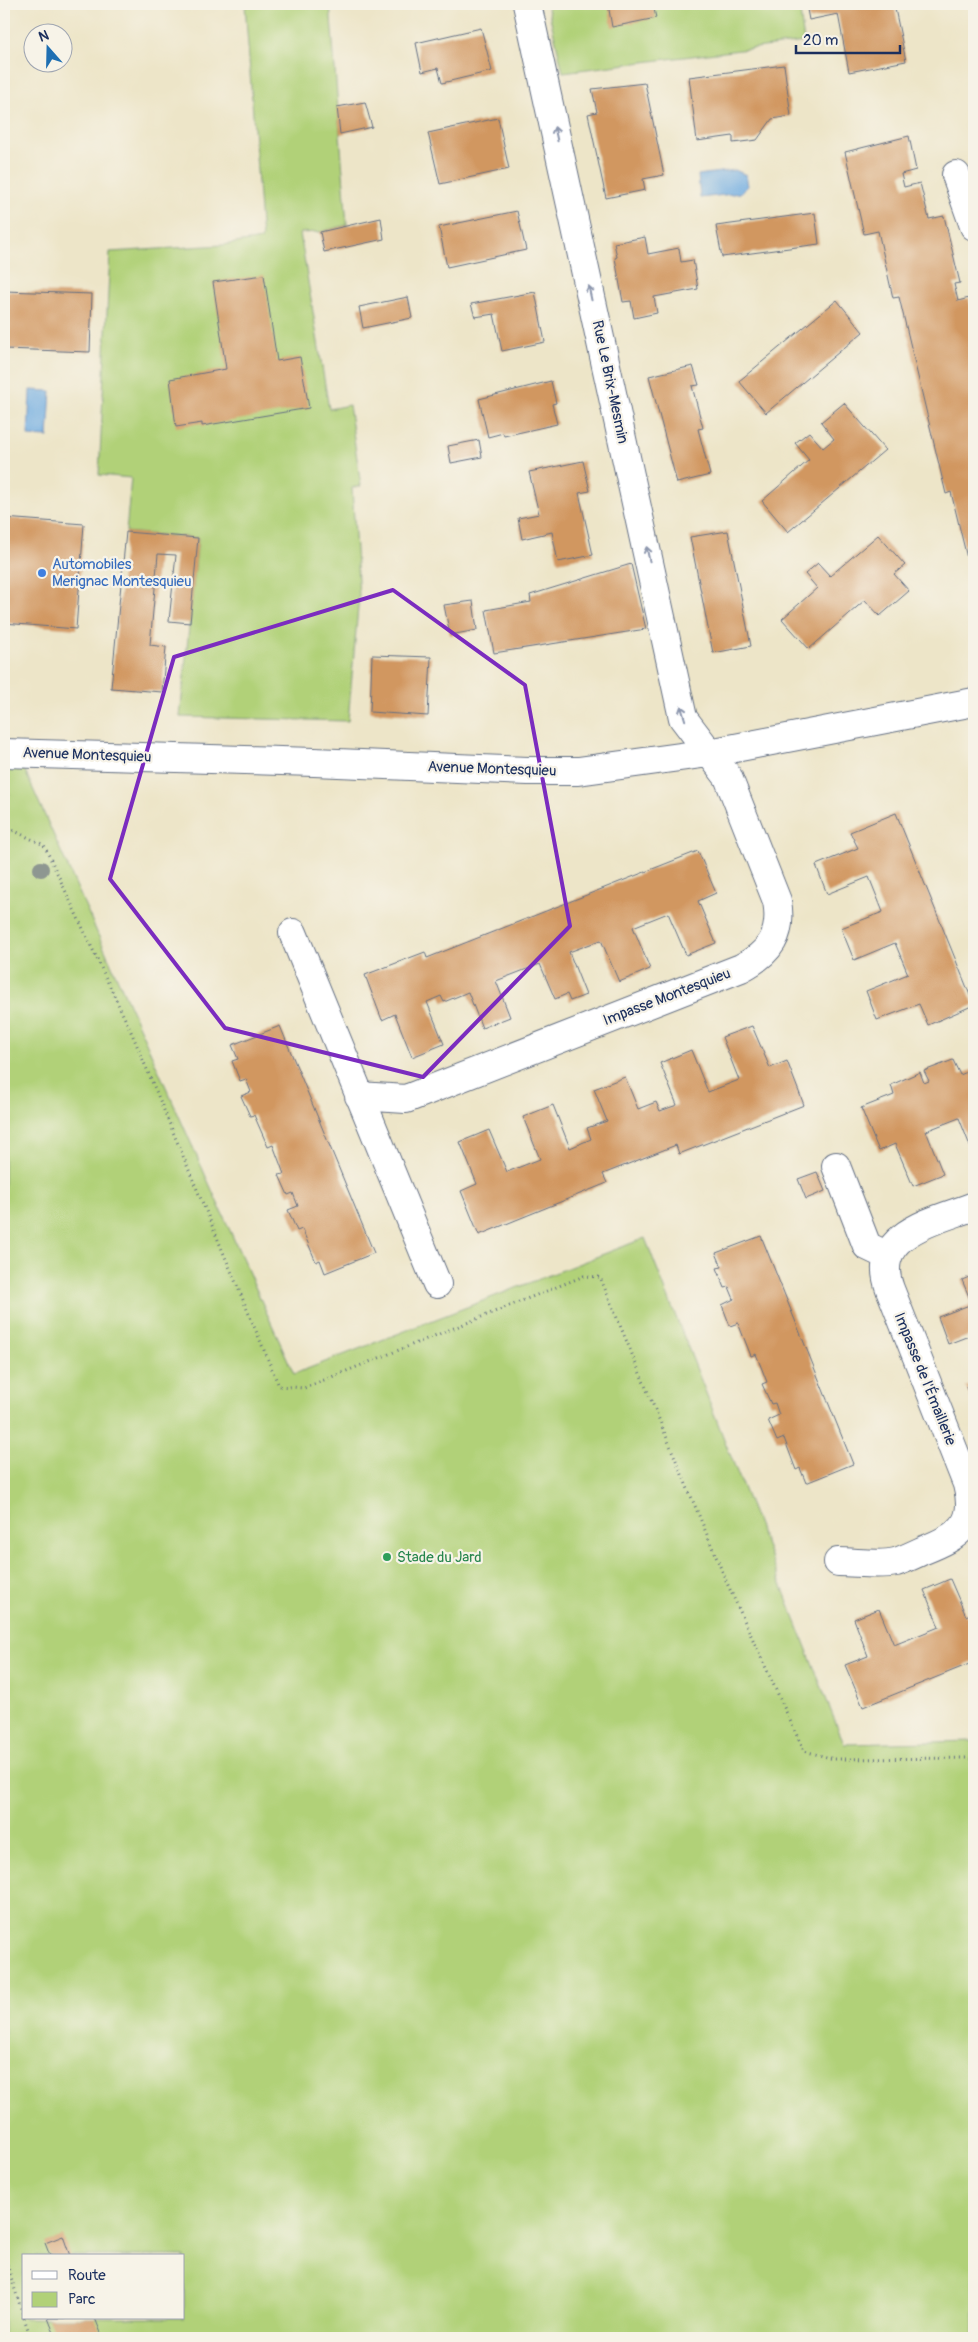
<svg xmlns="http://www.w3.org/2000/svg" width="978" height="2342" font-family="Pangolin,sans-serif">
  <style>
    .green { fill: #b1d178; stroke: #66806b; fill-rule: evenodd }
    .water { fill: #70ace1; stroke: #466ea0 }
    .building { fill: #d19761 }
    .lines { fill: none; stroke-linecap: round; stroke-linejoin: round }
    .minor-casing { stroke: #646f83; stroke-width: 30 }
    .path { stroke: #646f83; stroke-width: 3; stroke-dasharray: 1 4; stroke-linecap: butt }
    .minor { stroke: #fff; stroke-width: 28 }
    .tree { fill: #8e9791 }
    .oneway { stroke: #8d97ae }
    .marked { fill: none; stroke: #7b2cbf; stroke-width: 4; stroke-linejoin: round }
    .shop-dot { fill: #3f7fe0; stroke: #f7f3e8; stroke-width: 2 }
    .leisure-dot { fill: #2e9e5b; stroke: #f7f3e8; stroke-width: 2 }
    .labels { text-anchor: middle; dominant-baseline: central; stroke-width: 4.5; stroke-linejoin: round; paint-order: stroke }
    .street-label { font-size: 15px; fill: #1b2f5e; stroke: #f7f3e8 }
    .shop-label { font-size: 15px; fill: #366cbe; stroke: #f7f3e8; text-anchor: start }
    .leisure-label { font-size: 15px; fill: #27864d; stroke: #f7f3e8; text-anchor: start }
  </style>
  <rect width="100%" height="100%" fill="#f7f3e8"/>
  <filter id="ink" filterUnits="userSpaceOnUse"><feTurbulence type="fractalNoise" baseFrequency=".02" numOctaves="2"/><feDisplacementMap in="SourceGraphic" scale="10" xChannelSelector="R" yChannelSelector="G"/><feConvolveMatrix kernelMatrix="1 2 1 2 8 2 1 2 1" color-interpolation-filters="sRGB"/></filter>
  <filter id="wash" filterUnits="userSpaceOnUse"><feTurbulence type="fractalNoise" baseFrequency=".0096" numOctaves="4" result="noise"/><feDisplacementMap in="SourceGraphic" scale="20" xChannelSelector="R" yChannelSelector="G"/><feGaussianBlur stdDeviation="1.12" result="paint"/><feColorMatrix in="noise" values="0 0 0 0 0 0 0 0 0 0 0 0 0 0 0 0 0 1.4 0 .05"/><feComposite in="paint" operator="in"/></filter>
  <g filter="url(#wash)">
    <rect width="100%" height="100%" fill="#ede5c8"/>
    <path class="green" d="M245,4H330L347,225L320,232L300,233L329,409L349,405L361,486L352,488L359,596L348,721L180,717L198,538L126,532L131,478L99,475L110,252L223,245L262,239Z
      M547,4H799L804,42L563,72Z
      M4,753H17L294,1374L645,1238L844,1744L974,1741V2338H4ZM24,2256H184V2318H24Z"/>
    <path class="water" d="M735,170L746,175L748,186L740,193L700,198L698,175Z
      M30,390L51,391L48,437L28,436Z"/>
    <g id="blocks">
      <path class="building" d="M608,4H653L656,18L612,27Z
        M806,4H894L906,61L849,72L838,14L809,20Z
        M481,28L492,71L442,83L438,68L422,72L416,43Z
        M784,65L791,116L772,119L757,140L733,143V136L697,141L689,77Z
        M645,83L664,175L643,179L645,190L606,198L588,114L597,112L592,89Z
        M365,102L372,127L340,134L337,107Z
        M498,118L509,169L440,184L428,133Z
        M909,136L916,170L901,174L904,187L920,183L929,219L944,216L960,283L954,284L958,301L969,298L974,324V587L951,492L946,494L899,297L893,298L878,231L864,234L845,152Z
        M517,211L526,250L447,267L439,227Z
        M815,213L819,244L722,257L716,226Z
        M381,218L384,239L324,252L320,232Z
        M645,237L648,254L679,248L681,262L693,260L698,289L654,297L657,313L634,318L631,301L623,302L615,258L617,257L614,243Z
        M264,275L277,361L300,357L309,408L202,426V423L176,427L170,379L226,369L213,282Z
        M4,291L92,294L90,352L4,349Z
        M535,292L545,342L502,351L494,314L475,317L471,304Z
        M408,297L412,318L363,328L359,307Z
        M837,300L863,332L766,413L739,381Z
        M693,366L699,385L692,386L703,428L698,429L710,475L677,483L649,376Z
        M551,381L556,403L552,404L557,424L504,436L503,433L488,437L479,399Z
        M844,403L885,450L788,532L762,501L809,460L795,443L809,432L823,448L834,439L821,422Z
        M479,440L482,457L451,463L448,446Z
        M583,461L590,491L579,493L593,555L558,562L552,532L522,539L518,518L539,514L529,472Z
        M4,518L84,524L76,629L4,623Z
        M728,531L751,646L713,653L690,537Z
        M126,532L198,538L190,623L169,621L176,555L158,554L150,645L166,647L162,692L111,688Z
        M878,535L905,565L894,574L909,591L880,616L865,600L809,649L782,619L817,588L805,574L818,563L830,576Z
        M631,564L646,629L494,653L486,610L531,602L530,595Z
        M473,601L477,630L450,635L444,605Z
        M372,655L431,657L428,716L370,712Z
        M896,813L974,1005L928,1025L919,1004L877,1020L866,991L908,974L895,943L854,960L841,928L883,912L869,877L827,894L816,865L858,848L850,832Z
        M698,851L716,893L698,901L716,943L686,955L668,913L633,927L650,969L619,982L601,940L569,952L586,995L570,1001L567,994L555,999L540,964L496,981L510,1017L482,1028L468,992L444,1002L441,996L427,1002L444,1044L412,1057L395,1014L382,1020L365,975L425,952L427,958Z
        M280,1026L374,1253L325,1273L320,1260L316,1262L302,1229L297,1231L288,1210L298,1206L293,1193L288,1195L279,1175L284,1174L273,1145L268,1147L254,1115L250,1116L241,1096L251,1092L246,1079L240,1081L232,1061L238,1059L232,1045Z
        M752,1026L770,1068L787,1061L804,1105L679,1154L676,1145L603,1174L607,1183L479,1235L461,1191L477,1184L460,1142L489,1130L507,1172L540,1159L523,1117L553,1105L570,1148L591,1139L587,1128L607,1121L594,1089L625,1077L638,1109L656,1102L660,1111L677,1105L660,1063L691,1050L708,1092L739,1080L722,1037Z
        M953,1060L960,1075L974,1069V1156L959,1118L926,1131L943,1174L913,1186L895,1144L879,1151L861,1108L894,1095L891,1085L920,1072L924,1083L929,1081L924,1071Z
        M817,1172L825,1191L806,1199L798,1179Z
        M761,1236L853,1464L806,1483L800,1468L796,1470L784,1438L777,1441L768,1420L779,1415L775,1403L771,1404L762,1384L767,1382L756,1354L751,1356L738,1323L730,1326L722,1305L734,1299L729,1287L725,1288L717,1268L722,1267L716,1253Z
        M974,1275V1334L948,1344L938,1317L972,1304L962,1280Z
        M974,1384V1407L966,1387Z
        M950,1579L966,1616L974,1612V1662L863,1707L845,1665L868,1656L854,1619L879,1609L894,1645L939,1627L924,1590Z
        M63,2236L70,2256H50L45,2243Z
        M48,2318H95L103,2338H56Z"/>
    </g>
  </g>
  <g filter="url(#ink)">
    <use href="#blocks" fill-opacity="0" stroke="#646f83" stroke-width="1"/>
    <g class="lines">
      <defs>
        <path id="minor" d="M956,175L974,226
          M4,753L314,762L528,771H578L709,753L974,702
          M293,933L437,1284
          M359,1096L406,1099L741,968C770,953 783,935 777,901L728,777L683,718L527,4
          M836,1166L867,1246L888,1256
          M838,1562C856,1562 879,1566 896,1562C905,1559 915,1554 924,1550C959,1536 978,1525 967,1484L890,1289C869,1233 936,1221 974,1206"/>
      </defs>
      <use href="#minor" class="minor-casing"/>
      <path class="path" d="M4,809L10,795
        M4,826L44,845L133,1036L279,1386L304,1388L584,1276L600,1277L727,1583L804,1751L834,1759L974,1758
        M4,2255L24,2318
        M24,2318L31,2338"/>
      <use href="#minor" class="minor"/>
    </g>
    <circle class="tree" cx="41" cy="869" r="8"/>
    <defs><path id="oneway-shaft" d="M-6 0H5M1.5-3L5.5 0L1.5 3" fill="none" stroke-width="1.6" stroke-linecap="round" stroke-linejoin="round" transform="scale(1.25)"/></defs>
    <g class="oneway">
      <use href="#oneway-shaft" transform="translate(556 134) rotate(-102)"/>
      <use href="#oneway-shaft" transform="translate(590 293) rotate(-102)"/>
      <use href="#oneway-shaft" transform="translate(648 554) rotate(-102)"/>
      <use href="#oneway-shaft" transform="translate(683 713) rotate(-107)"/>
    </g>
  </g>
  <path class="marked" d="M393,590L525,685L570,926L423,1077L225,1028L110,879L174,657Z"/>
  <circle class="shop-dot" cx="42" cy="573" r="5"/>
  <circle class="leisure-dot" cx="387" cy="1557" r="5"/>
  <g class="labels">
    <g class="street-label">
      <text transform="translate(610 382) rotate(78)">Rue Le Brix-Mesmin</text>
      <text transform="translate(87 755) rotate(2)">Avenue Montesquieu</text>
      <text transform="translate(492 769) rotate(2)">Avenue Montesquieu</text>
      <text transform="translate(667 997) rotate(-21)">Impasse Montesquieu</text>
      <text transform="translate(925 1379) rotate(68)">Impasse de l'Émaillerie</text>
    </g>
    <g class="shop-label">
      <text x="52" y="564">Automobiles<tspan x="52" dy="17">Merignac Montesquieu</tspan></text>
    </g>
    <g class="leisure-label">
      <text x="397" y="1557">Stade du Jard</text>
    </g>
  </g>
  <rect width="978" height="2342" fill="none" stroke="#f7f3e8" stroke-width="20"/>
  <rect x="22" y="2254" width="162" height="65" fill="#f7f3e8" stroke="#9fa5b1"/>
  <rect x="32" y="2271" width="25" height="8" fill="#ffffff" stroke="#9fa5b1"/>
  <text x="68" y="2280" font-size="15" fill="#1b2f5e">Route</text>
  <rect x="32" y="2292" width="25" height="15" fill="#b1d178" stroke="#9fa5b1"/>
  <text x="68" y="2304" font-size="15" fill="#1b2f5e">Parc</text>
  <g transform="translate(48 48) rotate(340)"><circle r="24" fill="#f7f3e8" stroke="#9fa5b1"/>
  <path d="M0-4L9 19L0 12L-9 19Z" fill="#1f6fb2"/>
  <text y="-8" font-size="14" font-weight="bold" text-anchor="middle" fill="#1b2f5e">N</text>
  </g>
  <path d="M796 45v8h104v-8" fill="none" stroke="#1b2f5e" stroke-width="2.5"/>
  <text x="803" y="45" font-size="15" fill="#1b2f5e" stroke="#f7f3e8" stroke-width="4" paint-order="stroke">20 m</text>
</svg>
